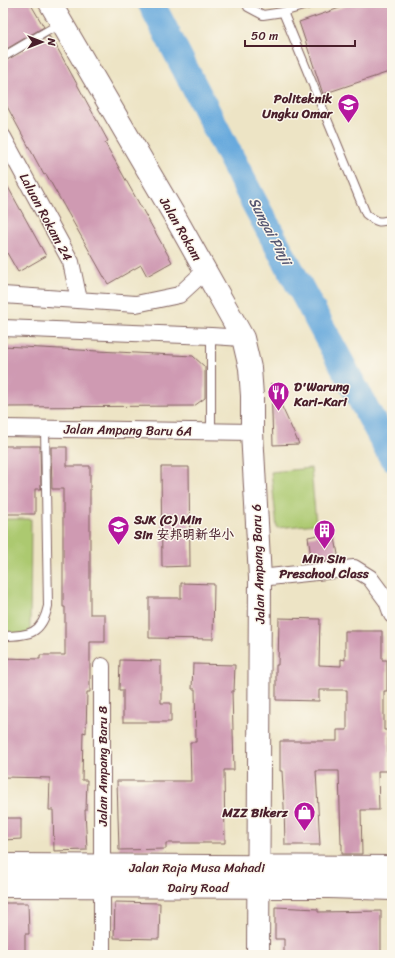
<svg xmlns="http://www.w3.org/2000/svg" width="395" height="958" font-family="Sriracha,'LXGW WenKai TC',sans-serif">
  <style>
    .green { fill: #acc96f; stroke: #7b744d }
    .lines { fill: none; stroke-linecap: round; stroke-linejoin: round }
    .river { stroke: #69aadd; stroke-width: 27 }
    .building { fill: #cf9ab2 }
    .lane-casing { stroke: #836461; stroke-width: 10 }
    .street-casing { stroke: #836461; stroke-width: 18 }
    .secondary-casing { stroke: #836461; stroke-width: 24 }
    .lane { stroke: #fff; stroke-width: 8 }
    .street { stroke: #fff; stroke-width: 16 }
    .secondary { stroke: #fff; stroke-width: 22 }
    .labels { text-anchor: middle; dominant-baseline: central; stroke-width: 3; stroke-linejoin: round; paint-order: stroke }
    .poi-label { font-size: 13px; font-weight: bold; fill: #4a1f2b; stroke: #fbf7ec; text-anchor: end }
    .street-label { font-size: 13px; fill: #4a1f2b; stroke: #fbf7ec }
    .water-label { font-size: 14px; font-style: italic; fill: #565772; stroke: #fbf7ec }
  </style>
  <rect width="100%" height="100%" fill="#fbf7ec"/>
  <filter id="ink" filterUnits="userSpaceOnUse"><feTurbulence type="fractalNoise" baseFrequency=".025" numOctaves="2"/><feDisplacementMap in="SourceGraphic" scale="8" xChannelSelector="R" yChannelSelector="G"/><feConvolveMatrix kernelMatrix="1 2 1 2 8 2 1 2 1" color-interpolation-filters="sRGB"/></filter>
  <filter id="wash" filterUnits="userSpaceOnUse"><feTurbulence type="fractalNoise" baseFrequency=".012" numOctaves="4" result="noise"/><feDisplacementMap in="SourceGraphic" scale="16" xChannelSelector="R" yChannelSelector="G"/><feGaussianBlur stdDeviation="0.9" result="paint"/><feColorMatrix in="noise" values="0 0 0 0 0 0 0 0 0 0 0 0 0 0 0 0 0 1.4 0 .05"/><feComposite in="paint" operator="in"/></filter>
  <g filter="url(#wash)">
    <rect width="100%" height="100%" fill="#ede4c5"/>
    <path class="green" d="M311,468L316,524L277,528L271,472Z
      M3,519H31L30,634H3Z"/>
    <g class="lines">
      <path class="river" d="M151,3L255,204L392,457"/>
    </g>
    <g id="blocks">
      <path class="building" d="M3,3H30L44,27L3,51Z
        M354,3H392V71L323,94L299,22Z
        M49,36L53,42H54L108,141L105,143L172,262L147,276L141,265L108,284L46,174L44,175L3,99V62Z
        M3,178L46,256L18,272L3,246Z
        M3,346L193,356L205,367V398L194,406L3,407Z
        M271,383L299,444L273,445Z
        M3,446H40L41,489H35V514H3Z
        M51,447H67V466H90V614H105V642H90V692H87L86,733L83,732L82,780H87L86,810H85L87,850L54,851L53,810H49L50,778L3,777V658L40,659V655H65V607H63V489H52Z
        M161,467H189L190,566L162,567Z
        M334,532L339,560L312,563L308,537Z
        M181,583L214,584L213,639L149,638V598H181Z
        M279,618L320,619L319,665L341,666V659L345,660V631H382V660H387V691H384V730H388V771H378L379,810H361L362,854H342V844H341L339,771H316L320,845H285L284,806L282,771H280V741H337V730H347V690H319V701L276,700V665H278Z
        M120,660L161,661V703H171V722H123V690H119Z
        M193,664L235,665L234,691H232L234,770H224L225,843H166V849L119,850L117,781H191L190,742H196L195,689H192Z
        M3,818H21V839L3,840Z
        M115,902L160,903L159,939L114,938Z
        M3,903H28L29,934H25V955H3Z
        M275,907L318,909V912L381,911V955H284V939H275Z"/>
    </g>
  </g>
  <g filter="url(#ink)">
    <use href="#blocks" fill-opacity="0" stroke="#836461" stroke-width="1"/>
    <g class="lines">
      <defs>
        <path id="lane" d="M247,3L248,7L263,15L283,12L313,3
          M283,12L366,214C377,223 379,223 392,219
          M3,57L61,23
          M211,432V336
          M3,636C29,636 42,634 48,606L45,429"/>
        <path id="street" d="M3,137L71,262L79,300
          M3,295L136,304L179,295L205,271
          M3,328L211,336L243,338
          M3,428L252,432
          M260,578L354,568L370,578L387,601L392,615
          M102,866V666
          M102,955V887"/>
        <path id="secondary" d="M50,3L174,215L243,338L250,368L252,396V432L260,578L258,955
          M3,865L392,867
          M3,886L329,887L392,889"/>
      </defs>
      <use href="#lane" class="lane-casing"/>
      <use href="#street" class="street-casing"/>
      <use href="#secondary" class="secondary-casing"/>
      <use href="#lane" class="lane"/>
      <use href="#street" class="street"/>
      <use href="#secondary" class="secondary"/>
    </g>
  </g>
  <defs>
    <symbol id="university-pin" viewBox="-11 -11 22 30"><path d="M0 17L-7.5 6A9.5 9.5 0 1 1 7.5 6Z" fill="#b5179e" stroke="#fbf7ec"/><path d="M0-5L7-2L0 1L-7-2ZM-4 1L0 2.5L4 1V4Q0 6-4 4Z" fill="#fff"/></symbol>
    <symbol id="restaurant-pin" viewBox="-11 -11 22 30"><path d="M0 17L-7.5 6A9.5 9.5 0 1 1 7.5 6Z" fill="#b5179e" stroke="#fbf7ec"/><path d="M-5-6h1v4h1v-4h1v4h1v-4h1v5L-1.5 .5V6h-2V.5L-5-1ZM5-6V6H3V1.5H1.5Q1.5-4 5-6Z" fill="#fff"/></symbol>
    <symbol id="school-pin" viewBox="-11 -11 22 30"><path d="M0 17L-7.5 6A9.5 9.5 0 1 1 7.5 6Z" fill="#b5179e" stroke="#fbf7ec"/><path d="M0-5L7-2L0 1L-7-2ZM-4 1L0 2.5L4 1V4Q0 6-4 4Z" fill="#fff"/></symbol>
    <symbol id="building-pin" viewBox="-11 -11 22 30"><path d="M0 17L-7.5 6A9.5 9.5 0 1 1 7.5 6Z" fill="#b5179e" stroke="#fbf7ec"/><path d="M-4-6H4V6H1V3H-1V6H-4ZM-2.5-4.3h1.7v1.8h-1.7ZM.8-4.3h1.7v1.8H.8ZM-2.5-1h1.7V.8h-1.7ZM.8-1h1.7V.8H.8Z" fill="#fff"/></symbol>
    <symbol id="shop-pin" viewBox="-11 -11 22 30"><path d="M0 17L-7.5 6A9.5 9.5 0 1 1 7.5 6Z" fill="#b5179e" stroke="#fbf7ec"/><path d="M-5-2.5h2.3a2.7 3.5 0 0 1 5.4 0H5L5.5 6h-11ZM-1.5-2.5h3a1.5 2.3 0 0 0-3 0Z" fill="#fff"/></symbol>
  </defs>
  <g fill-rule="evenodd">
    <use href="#university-pin" x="336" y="92" width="25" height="34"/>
    <use href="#restaurant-pin" x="266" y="380" width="25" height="34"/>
    <use href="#school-pin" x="106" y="514" width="25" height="34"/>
    <use href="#building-pin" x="312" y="518" width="25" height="34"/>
    <use href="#shop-pin" x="292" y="800" width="25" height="34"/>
  </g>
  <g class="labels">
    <g class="poi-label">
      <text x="332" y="98">Politeknik<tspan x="332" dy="15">Ungku Omar</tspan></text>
      <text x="294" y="386" text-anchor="start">D'Warung<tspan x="294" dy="15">Kari-Kari</tspan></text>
      <text x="134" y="519" text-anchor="start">SJK (C) Min<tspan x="134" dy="15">Sin 安邦明新华小</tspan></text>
      <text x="324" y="558" text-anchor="middle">Min Sin<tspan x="324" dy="15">Preschool Class</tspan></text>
      <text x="288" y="812">MZZ Bikerz</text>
    </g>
    <g class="street-label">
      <text transform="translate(46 217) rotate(62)">Laluan Rokam 24</text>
      <text transform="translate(181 229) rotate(60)">Jalan Rokam</text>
      <text transform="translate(128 430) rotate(1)">Jalan Ampang Baru 6A</text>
      <text transform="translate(258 564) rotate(-92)">Jalan Ampang Baru 6</text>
      <text transform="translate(102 766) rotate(-90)">Jalan Ampang Baru 8</text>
      <text x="197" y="867">Jalan Raja Musa Mahadi</text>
      <text x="198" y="887">Dairy Road</text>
    </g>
    <g class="water-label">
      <text transform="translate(270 231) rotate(62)">Sungai Pinji</text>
    </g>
  </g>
  <rect width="395" height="958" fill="none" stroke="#fbf7ec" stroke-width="16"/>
  <g transform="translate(42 42) rotate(90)" stroke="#fbf7ec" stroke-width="3" paint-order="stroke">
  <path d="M0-3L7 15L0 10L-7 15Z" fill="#4a1f2b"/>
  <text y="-6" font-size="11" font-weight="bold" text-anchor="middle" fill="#4a1f2b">N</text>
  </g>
  <path d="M245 40v6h110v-6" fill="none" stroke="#4a1f2b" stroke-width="2"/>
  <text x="251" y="40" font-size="12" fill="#4a1f2b" stroke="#fbf7ec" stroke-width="3" paint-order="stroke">50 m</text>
</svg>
